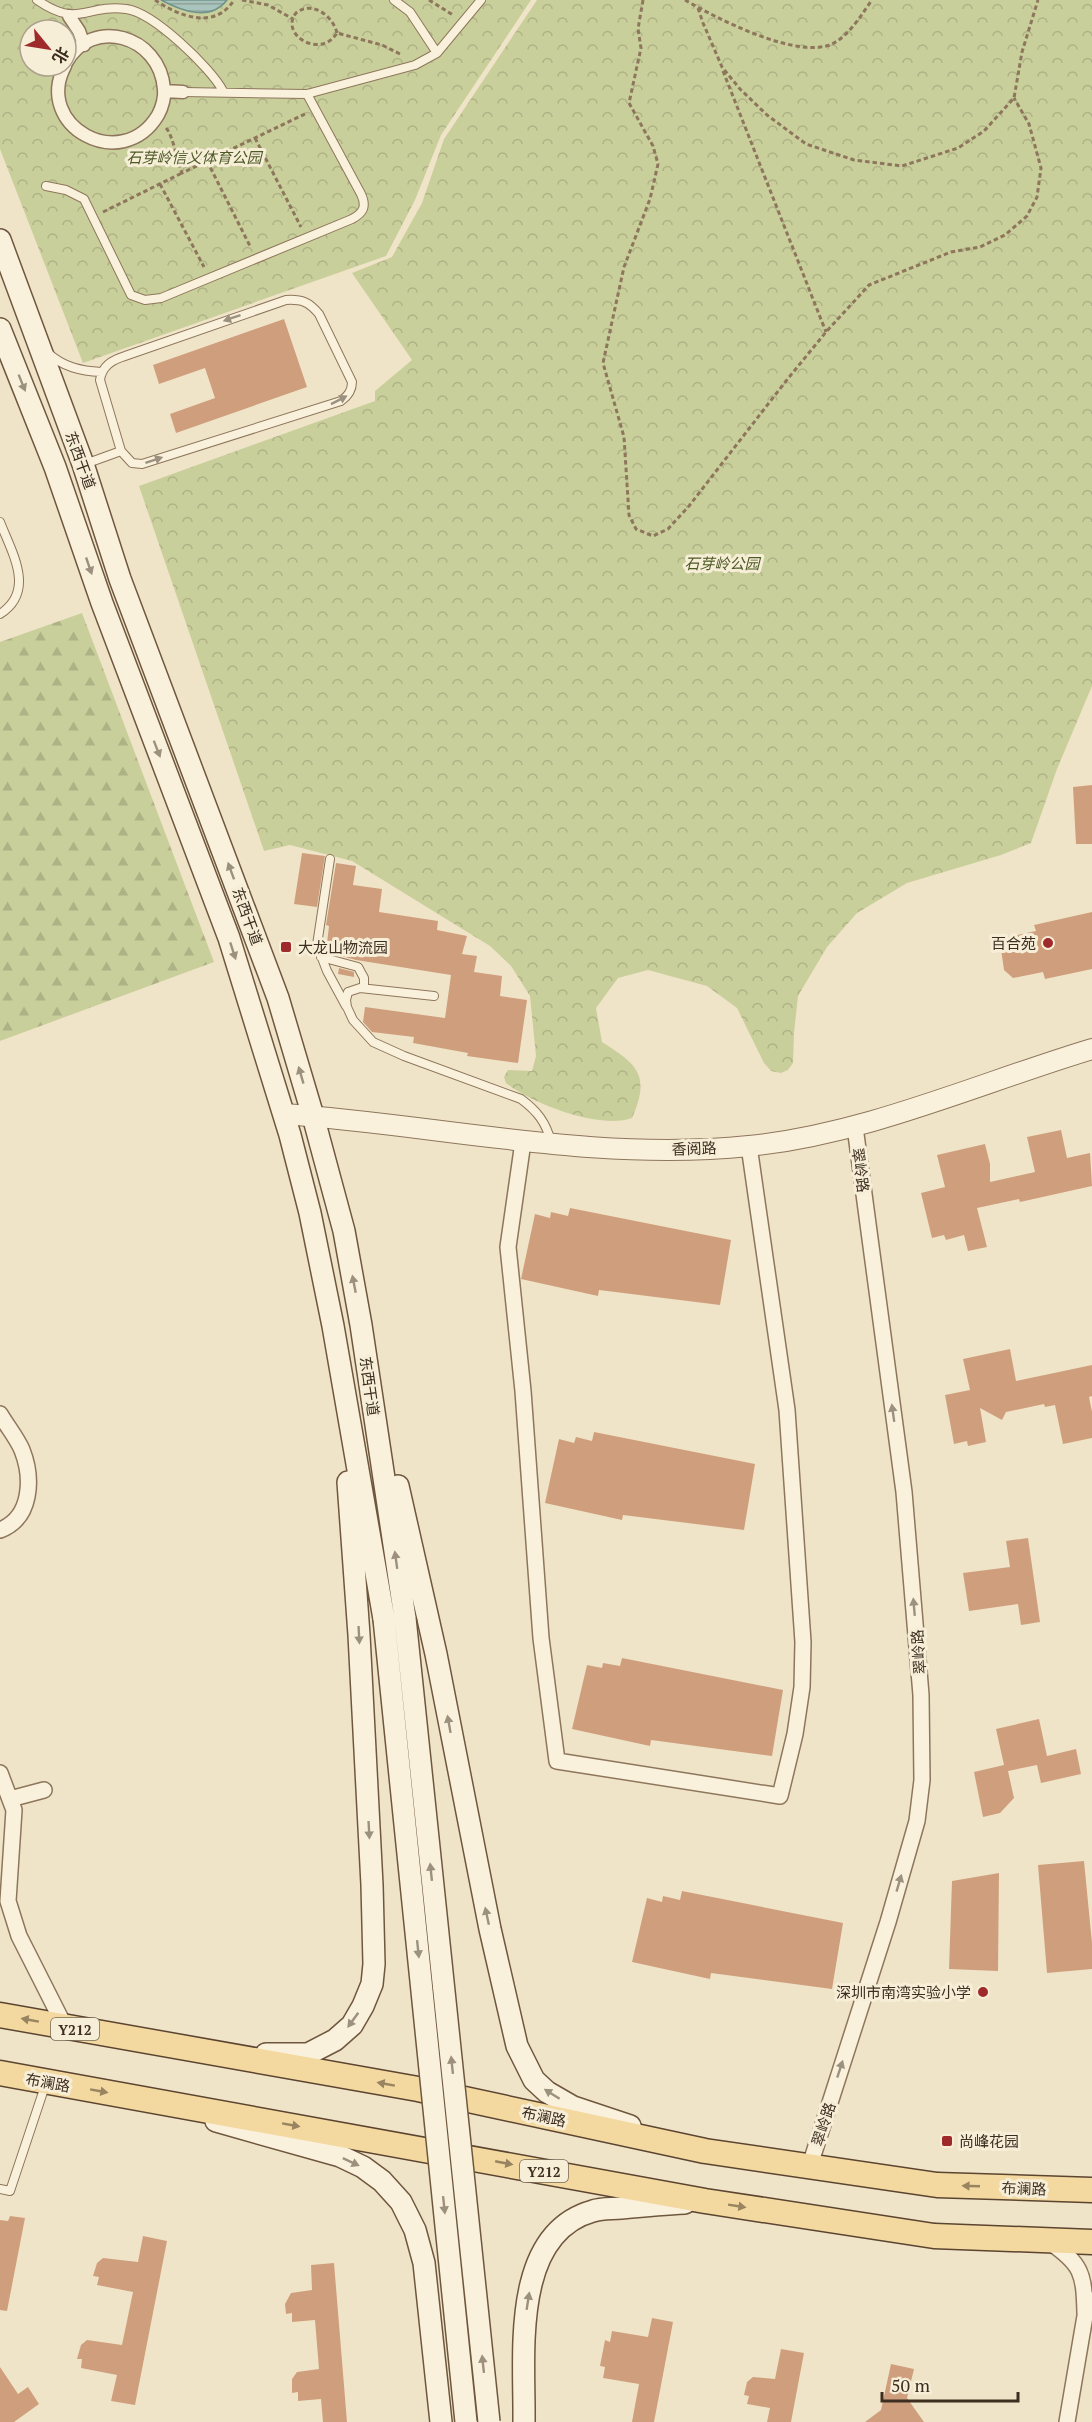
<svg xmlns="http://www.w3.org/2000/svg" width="1092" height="2422" font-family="'PT Serif','Noto Sans SC',serif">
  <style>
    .forest { fill: url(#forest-firs) }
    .park { fill: url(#park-crowns); fill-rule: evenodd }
    .water { fill: url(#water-rules); stroke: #6f938a; stroke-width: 1.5 }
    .building { fill: #cf9f7d }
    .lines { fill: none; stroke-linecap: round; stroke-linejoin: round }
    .service-casing { stroke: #8d765c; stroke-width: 10 }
    .pedestrian-casing { stroke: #8d765c; stroke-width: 15 }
    .minor-casing { stroke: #8d765c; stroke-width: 18 }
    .tertiary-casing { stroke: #8d765c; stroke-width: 22 }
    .secondary-casing { stroke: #6f573f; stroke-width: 24 }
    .primary-casing { stroke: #5b4430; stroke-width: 27 }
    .path { stroke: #8d765c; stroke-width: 3; stroke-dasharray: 4.5 3; stroke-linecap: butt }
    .service { stroke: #faf1dc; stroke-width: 8 }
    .pedestrian { stroke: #faf1dc; stroke-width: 12 }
    .minor { stroke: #faf1dc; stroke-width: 15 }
    .tertiary { stroke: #faf1dc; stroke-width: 20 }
    .secondary { stroke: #faf1dc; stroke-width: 21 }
    .primary { stroke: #f3d9a0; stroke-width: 24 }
    .secondary-bridge-casing { stroke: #6f573f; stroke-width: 24; stroke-linecap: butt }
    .secondary-bridge { stroke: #faf1dc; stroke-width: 21 }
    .oneway { fill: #9c907e }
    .oneway2 { fill: #988460 }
    .poi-dot { fill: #9e2a2b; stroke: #f7eed8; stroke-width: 2 }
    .labels { text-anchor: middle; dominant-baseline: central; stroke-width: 6; stroke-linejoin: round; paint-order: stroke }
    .shield { fill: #f7eed8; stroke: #756857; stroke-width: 1.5 }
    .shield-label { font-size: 14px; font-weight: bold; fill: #3d2e20 }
    .park-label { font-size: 15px; font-style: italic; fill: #4d5a26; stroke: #f7eed8 }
    .street-label { font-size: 15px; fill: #3d2e20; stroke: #f7eed8 }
    .poi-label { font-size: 15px; fill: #3d2e20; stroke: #f7eed8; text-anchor: end }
  </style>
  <defs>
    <pattern id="forest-firs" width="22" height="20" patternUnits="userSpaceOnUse" patternTransform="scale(1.5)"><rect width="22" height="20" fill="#c9cf9b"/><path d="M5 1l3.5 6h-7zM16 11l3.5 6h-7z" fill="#aeb285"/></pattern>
    <pattern id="park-crowns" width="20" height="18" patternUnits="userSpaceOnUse" patternTransform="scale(1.5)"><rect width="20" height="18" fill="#c9cf9b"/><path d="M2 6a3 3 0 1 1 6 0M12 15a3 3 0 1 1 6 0" fill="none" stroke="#aeb285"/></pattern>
    <pattern id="water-rules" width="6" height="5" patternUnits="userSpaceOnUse" patternTransform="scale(1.5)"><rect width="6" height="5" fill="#a9c4bc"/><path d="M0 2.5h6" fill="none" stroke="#8ba098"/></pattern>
  </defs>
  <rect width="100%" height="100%" fill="#f0e4c8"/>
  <path class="forest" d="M82,613L214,962L0,1041V642Z"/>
  <path class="park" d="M0,0H531L441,135L415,200L386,256L83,363L0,149ZM30,30H66V66H30Z
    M537,0H1092V686L1057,769L1031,843L1001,855L907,883L857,913L827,947L798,996L794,1033L793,1063L788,1070L781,1073L771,1071L764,1063L737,1008L707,986L648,970L618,978L596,1008L602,1042C637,1064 651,1075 632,1118C601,1130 532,1104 506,1083L504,1077L508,1070L532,1071L536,1056L530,996L511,966L490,946L352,861L290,845L264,851L139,486L375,401V391L412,360L352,273L392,257L422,203L444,139Z"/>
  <path class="water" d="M161,0H227C210,22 182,11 161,0Z"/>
  <path class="building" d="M284,319L307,387L176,433L170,414L215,398L205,368L159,384L153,365Z
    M1092,785V844H1076L1073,787Z
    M302,853L325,856L317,907L294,904Z
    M336,863L356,866L353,885L382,889L379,912L438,921L437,930L467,936L462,954L477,956L474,972L502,976L500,996L527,1000L518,1063L467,1056L468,1053L413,1043L414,1037L372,1032L363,1022L365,1007L445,1018L451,975L356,960L326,952L329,926L326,925Z
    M1092,912V969L1045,979L1043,972L1013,978L1004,970L1001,949L1008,937L1036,931L1034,925Z
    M339,968L354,972V977L338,974Z
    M1061,1130L1067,1158L1090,1153L1092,1186L1020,1202L1019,1199L977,1208L987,1247L968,1251L964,1235L946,1240L944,1235L932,1238L921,1193L945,1187L937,1155L985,1144L990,1164V1182L1035,1172L1027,1137Z
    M570,1208L731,1240L720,1305L599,1290L598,1296L521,1279L535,1214L550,1218L551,1212L568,1216Z
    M1010,1349L1016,1381L1092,1365V1396L1089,1397L1092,1412V1438L1063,1444L1055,1405L1045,1407L1044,1404L1006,1412L1002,1420L980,1408L986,1442L968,1446L967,1441L954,1444L945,1395L970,1390L963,1359Z
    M594,1432L755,1464L744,1530L623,1515L622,1520L545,1503L559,1439L574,1443L576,1437L592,1441Z
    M1028,1538L1040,1622L1021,1625L1018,1604L969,1611L963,1573L1010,1567L1006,1541Z
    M622,1658L783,1690L772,1756L651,1740L650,1746L572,1729L587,1665L602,1668L603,1663L620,1666Z
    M1039,1719L1047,1756L1076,1749L1081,1774L1041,1783L1037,1765L1008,1771L1014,1798L1000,1813L983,1817L974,1772L1004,1765L996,1729Z
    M1084,1861L1092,1943V1969L1047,1973L1038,1865Z
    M999,1873L998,1971L949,1969L952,1881Z
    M682,1891L843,1923L832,1989L711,1973L710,1979L632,1962L647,1898L662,1902L663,1896L680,1900Z
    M10,2216L25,2218L7,2311L0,2310V2220L8,2221Z
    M143,2236L167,2241L135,2405L111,2401L117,2375L81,2368L82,2359H77L81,2345L87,2340L122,2345L133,2292L97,2285L99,2277L93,2276L97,2263L103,2258L138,2262Z
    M334,2263L347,2422H323L321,2399L298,2401V2392L292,2393V2379L297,2372L319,2369L315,2320L292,2322V2313L286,2314L285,2304L291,2293L312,2290L311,2265Z
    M652,2318L673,2322L654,2422H632L639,2384L603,2378L605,2367L600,2366L605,2340L610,2342L612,2331L648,2337Z
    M781,2349L804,2353L791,2422H767L770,2408L747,2404L749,2396L744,2395L747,2382L753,2377L775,2379Z
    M891,2364L914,2369L907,2398L924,2422H865L881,2410Z
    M0,2367L18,2394L28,2387L39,2404L14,2422H0Z"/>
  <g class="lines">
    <defs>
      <path id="service" d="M37,0C79,29 85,4 126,9C153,12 211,68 223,91
        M394,0L410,12L437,53
        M183,92L307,94L415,65L437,53L481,0
        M46,186L66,190L84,199L131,295L145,300L161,298L352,219C363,213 367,207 361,194L307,94
        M48,353C63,367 81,371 101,372
        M85,464L121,451L132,463L142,464L341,401C348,396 352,391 352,382L319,314C309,302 302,299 286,300L125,356C112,360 102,366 100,380L121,451
        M0,522C12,553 36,591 0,614
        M330,859L317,945L327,971L346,1006
        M321,957L358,967L364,978V988
        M434,996L360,988L348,992L346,1000L347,1007L353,1020L373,1042L404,1056L521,1099C537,1111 546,1122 551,1142
        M0,2189L10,2191L46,2083"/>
      <path id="pedestrian" d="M69,16L79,31L84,45
        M65,66C33,126 122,175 158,115C162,108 165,97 164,89C160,35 91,16 66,63
        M164,91L183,92"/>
      <path id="minor" d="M523,1142L508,1247L523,1391L541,1638L557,1761L780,1796L795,1734L802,1687L803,1642L787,1410L749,1146
        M0,1414C7,1426 17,1438 22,1450C33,1478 32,1518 0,1530
        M0,1773L14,1810L8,1901L19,1936L65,2027
        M10,1799L44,1790
        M810,2165L888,1922L917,1821L922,1780L921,1695L904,1492L855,1127
        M1048,2241C1082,2264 1084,2273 1085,2313
        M1067,2422L1085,2316L1092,2300"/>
      <path id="tertiary" d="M284,1114C439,1125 593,1162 749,1146C867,1134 979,1083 1092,1049"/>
      <path id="secondary" d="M0,240L83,464L120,579L278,998L313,1116L344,1231L361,1325L405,1618
        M0,329L55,467L102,603L229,938L290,1135L310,1213L333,1326L384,1619
        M398,1486L436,1654L490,1929L517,2046L534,2080L547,2092L573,2107L630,2126
        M266,2054H308L335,2040L352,2025L363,2006L372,1984L374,1964L372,1885L359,1635L348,1482
        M216,2121L340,2156L363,2167L382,2181L401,2202L415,2230L424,2263L441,2422
        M524,2422C525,2356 510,2234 593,2211C602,2208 612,2209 621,2208C642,2206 664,2204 685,2203"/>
      <path id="primary" d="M0,2015L418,2089L705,2151L937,2185L1092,2190
        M0,2073L705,2201L934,2236L1092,2242"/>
    </defs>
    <use href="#service" class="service-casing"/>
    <use href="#pedestrian" class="pedestrian-casing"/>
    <use href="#minor" class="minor-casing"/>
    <use href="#tertiary" class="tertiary-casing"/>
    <use href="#secondary" class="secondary-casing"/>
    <use href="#primary" class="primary-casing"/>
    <path class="path" d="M155,0C180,17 215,30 234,0
      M242,0L268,5L293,19
      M429,0L453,15
      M643,0L638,29L641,48L629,103L653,146L658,164L650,199L624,267L603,363L624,437L629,515L636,529L653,536L668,529L689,506L786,381L826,332L869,285L951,252L980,247L1005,235L1027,216L1037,197L1041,168L1029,124L1014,98
      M685,0C716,18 797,60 832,44C850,35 861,15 872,0
      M698,8L703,23L722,67L740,89L767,115L806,144L854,160L902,166L958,148L984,131L1014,98L1022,52L1038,0
      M337,33C333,16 312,0 296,13C279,34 320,60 337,33L382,45L402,55
      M723,71L826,332
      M166,128C173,135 177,161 182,173L305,114
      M255,138L301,227
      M207,161L251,248
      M160,184L204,267
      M103,212L182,173"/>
    <use href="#service" class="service"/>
    <use href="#pedestrian" class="pedestrian"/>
    <use href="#minor" class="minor"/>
    <use href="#tertiary" class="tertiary"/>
    <use href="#secondary" class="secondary"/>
    <use href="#primary" class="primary"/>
    <defs>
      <path id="secondary-bridge" d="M405,1618L489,2422
        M384,1619L466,2422"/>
    </defs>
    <use href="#secondary-bridge" class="secondary-bridge-casing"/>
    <use href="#secondary-bridge" class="secondary-bridge"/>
  </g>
  <defs><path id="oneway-solid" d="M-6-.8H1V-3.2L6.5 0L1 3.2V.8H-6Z" transform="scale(1.5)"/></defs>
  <g class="oneway">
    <use href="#oneway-solid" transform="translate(232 318) rotate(161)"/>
    <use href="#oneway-solid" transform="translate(22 383) rotate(68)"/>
    <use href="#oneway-solid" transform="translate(339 400) rotate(-27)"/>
    <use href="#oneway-solid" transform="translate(154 460) rotate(-18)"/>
    <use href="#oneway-solid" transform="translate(89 566) rotate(71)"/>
    <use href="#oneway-solid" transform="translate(157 749) rotate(69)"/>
    <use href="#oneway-solid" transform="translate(231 871) rotate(-110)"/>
    <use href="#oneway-solid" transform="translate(233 951) rotate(72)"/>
    <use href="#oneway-solid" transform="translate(301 1075) rotate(-106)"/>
    <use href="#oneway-solid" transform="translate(354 1284) rotate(-101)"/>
    <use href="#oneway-solid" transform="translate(893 1413) rotate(-98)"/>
    <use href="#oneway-solid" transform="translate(396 1560) rotate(-98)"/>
    <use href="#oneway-solid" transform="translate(914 1607) rotate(-95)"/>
    <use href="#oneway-solid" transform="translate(359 1635) rotate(87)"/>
    <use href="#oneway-solid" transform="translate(449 1724) rotate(-100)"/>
    <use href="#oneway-solid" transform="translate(369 1830) rotate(87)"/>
    <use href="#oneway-solid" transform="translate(431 1872) rotate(-96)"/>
    <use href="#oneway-solid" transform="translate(899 1883) rotate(-74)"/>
    <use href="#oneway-solid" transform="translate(487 1916) rotate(-102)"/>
    <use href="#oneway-solid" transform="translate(418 1949) rotate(84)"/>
    <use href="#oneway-solid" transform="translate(353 2020) rotate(126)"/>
    <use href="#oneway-solid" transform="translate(452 2065) rotate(-96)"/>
    <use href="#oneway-solid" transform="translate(840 2069) rotate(-72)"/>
    <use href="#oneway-solid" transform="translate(552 2094) rotate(-148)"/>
    <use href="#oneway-solid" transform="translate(351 2162) rotate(25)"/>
    <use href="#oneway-solid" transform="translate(444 2205) rotate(84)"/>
    <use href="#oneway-solid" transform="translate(528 2301) rotate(-81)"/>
    <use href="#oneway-solid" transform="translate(483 2364) rotate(-96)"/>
  </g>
  <g class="oneway2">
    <use href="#oneway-solid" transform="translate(30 2020) rotate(-170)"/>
    <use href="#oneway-solid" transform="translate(386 2084) rotate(-170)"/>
    <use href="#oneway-solid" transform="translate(99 2091) rotate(10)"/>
    <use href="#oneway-solid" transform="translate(291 2125) rotate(10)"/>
    <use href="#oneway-solid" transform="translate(504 2163) rotate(11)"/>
    <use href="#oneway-solid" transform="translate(971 2186) rotate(-178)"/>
    <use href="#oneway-solid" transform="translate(737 2206) rotate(9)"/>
  </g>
  <g class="poi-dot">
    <circle cx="1048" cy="943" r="6"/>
    <rect x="280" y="941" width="12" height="12" rx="3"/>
    <circle cx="983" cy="1992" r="6"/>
    <rect x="941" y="2135" width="12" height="12" rx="3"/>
  </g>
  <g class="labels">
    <g class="shield">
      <rect x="51" y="2018" width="48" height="22" rx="4.5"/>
      <rect x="520" y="2160" width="48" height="22" rx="4.5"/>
    </g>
    <g class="shield-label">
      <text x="75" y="2029">Y212</text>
      <text x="544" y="2171">Y212</text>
    </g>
    <g class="park-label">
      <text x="194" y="157">石芽岭信义体育公园</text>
      <text x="722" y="563">石芽岭公园</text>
    </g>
    <g class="street-label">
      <text transform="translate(81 460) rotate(70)">东西干道</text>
      <text transform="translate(248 916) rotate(70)">东西干道</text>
      <text transform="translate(694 1148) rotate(-2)">香阅路</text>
      <text transform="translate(861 1170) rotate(82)">翠岭路</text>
      <text transform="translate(370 1386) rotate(82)">东西干道</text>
      <text transform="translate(918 1652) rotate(-94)">翠岭路</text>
      <text transform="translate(48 2082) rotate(10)">布澜路</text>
      <text transform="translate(544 2116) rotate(12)">布澜路</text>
      <text transform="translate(823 2124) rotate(-72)">翠岭路</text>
      <text transform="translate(1024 2188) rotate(2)">布澜路</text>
    </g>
    <g class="poi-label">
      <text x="1036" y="943">百合苑</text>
      <text x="298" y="947" text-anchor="start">大龙山物流园</text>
      <text x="971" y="1992">深圳市南湾实验小学</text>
      <text x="959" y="2141" text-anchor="start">尚峰花园</text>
    </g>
  </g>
  <g transform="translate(48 48) rotate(120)"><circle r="28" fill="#f7eed8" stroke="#ada18e" stroke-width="1.5"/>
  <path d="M0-4.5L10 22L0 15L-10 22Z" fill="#9e2a2b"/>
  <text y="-9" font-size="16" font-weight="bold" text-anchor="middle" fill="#3d2e20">北</text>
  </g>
  <path d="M882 2392v9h136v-9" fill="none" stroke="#3d2e20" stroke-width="3"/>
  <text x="891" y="2392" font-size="18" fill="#3d2e20" stroke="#f7eed8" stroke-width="4.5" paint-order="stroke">50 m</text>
</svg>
